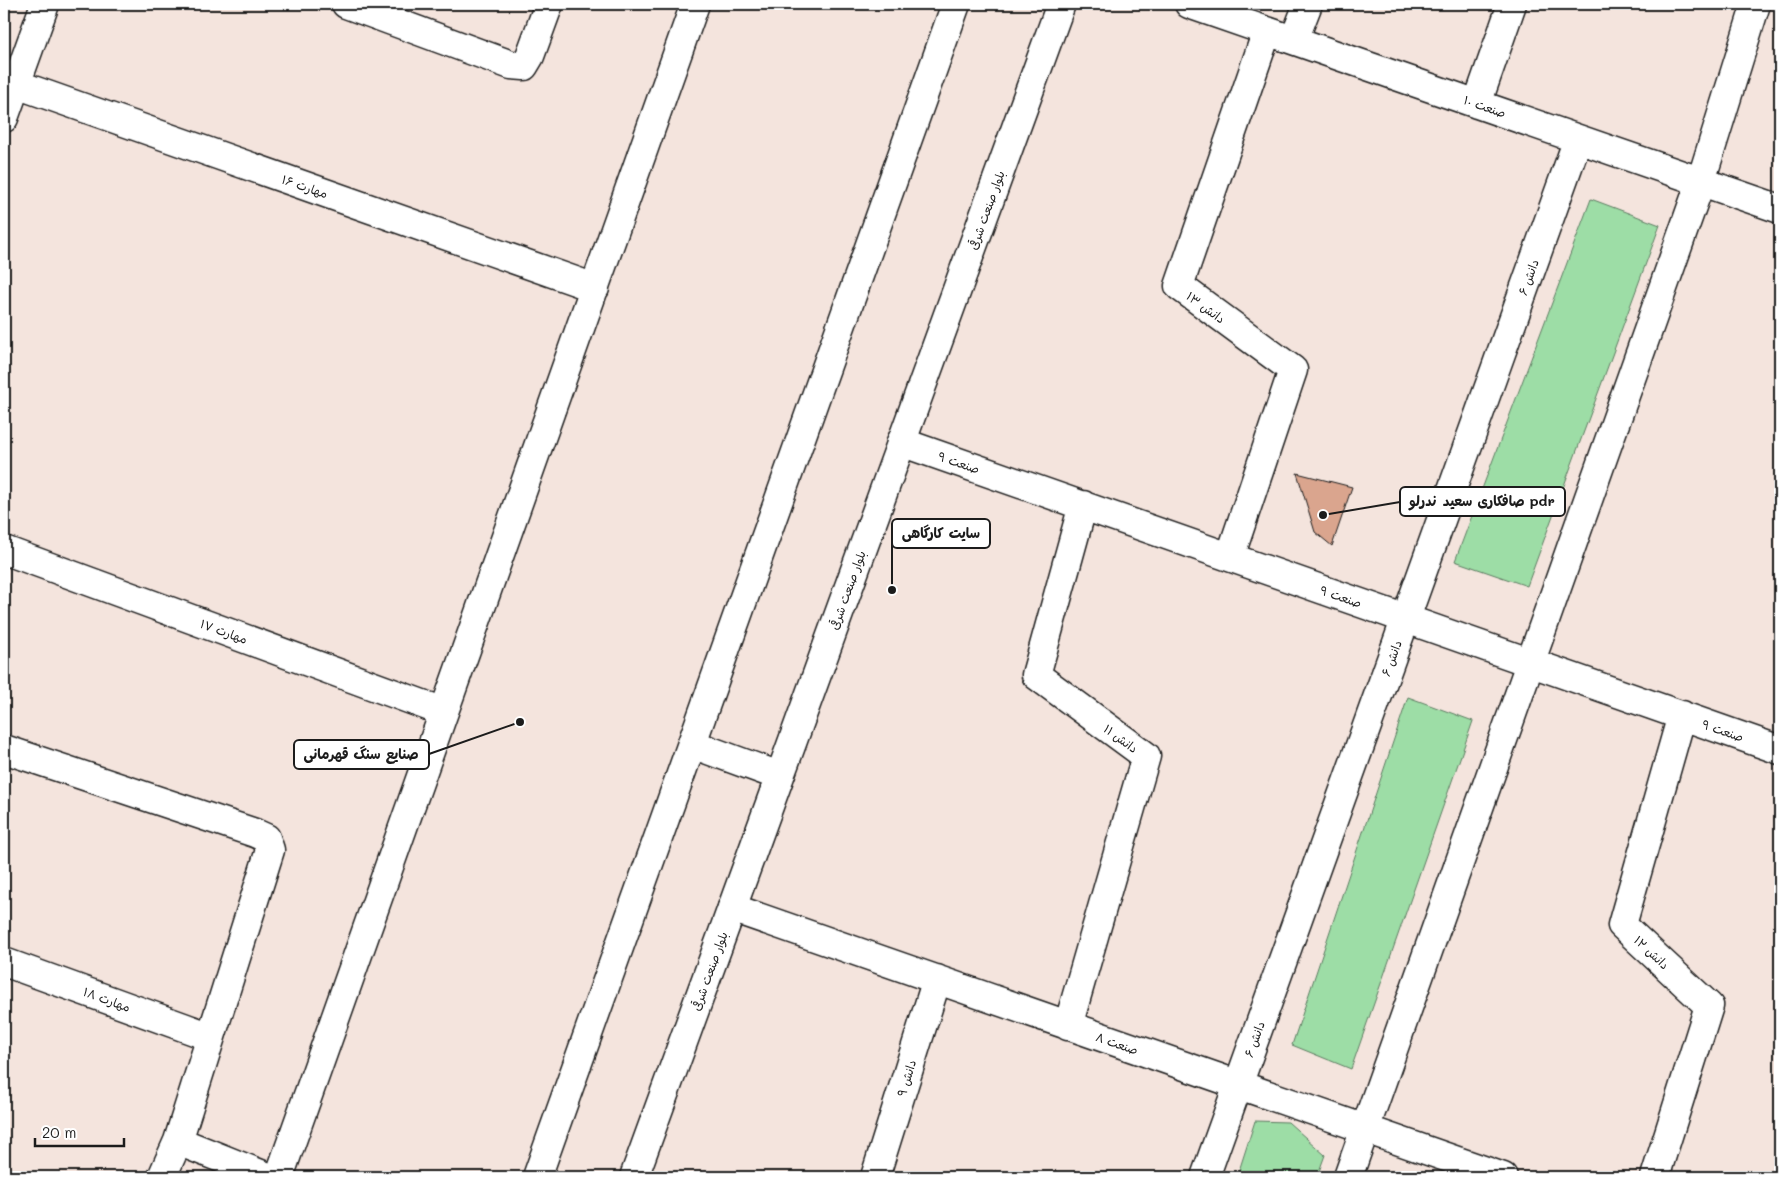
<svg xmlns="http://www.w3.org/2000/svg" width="1784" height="1181" font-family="Mali,'Playpen Sans Arabic',sans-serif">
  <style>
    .built { fill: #f4e4dd }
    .green { fill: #9ddda6; stroke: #5c7c61 }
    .building { fill: #daa58e; stroke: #1c1c1c }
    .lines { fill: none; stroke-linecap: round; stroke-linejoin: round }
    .minor-casing { stroke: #1c1c1c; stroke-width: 31 }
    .major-casing { stroke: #1c1c1c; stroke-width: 31 }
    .minor { stroke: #fff; stroke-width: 28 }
    .major { stroke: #fff; stroke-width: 28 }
    .labels { text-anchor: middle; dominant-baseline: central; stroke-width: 4.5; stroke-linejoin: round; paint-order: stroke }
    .street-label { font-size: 12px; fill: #1c1c1c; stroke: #fff }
    .leader { fill: none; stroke: #1c1c1c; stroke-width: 2 }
    .callout-dot { fill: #1c1c1c; stroke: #fff; stroke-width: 2 }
    .callout { fill: #fff; stroke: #1c1c1c; stroke-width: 2 }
    .callout-label { font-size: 14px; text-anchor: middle; font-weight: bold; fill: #1c1c1c }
  </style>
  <rect width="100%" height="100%" fill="#fff"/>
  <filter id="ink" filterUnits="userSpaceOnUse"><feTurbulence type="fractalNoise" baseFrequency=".02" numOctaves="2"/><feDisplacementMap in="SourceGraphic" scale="10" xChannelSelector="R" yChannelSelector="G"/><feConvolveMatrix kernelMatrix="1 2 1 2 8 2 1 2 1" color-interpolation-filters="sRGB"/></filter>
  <g filter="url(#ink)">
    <path class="built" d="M4,4H1780V1177H4Z"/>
    <path class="green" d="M1591,199L1660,225L1527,586L1455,561Z
      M1408,697L1473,721L1351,1069L1292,1045Z
      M1255,1121L1288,1122L1325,1155L1317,1177H1237Z"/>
    <path class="building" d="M1297,473L1352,487L1332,546L1315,532Z"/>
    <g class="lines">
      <defs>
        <path id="minor" d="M346,4L511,65L524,66L530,56L549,4
          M1189,4L1780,209
          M1294,40L1308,4
          M16,84L595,288
          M1477,104L1512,4
          M4,118L45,4
          M901,442L1780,750
          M4,550L444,712
          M1230,557L1293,370L1179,286L1267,31
          M4,749L255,833L266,838L270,850L178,1141L162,1177
          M732,908L1503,1177
          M4,962L211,1037
          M1068,1026L1146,756L1036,675L1083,505
          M178,1141L268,1177
          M279,1177L695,4
          M875,1177L937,979
          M1205,1177L1578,139
          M1348,1177L1701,181L1756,4
          M1655,1177L1709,1006L1622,925L1682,715"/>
        <path id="major" d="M692,744L779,776
          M537,1177L956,4
          M634,1177L1061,4"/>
      </defs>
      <use href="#minor" class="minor-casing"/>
      <use href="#major" class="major-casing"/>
      <use href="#minor" class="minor"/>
      <use href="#major" class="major"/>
    </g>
  </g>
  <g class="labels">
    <g class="street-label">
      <text transform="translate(1485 106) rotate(19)">صنعت ۱۰</text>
      <text transform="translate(305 186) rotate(19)">مهارت ۱۶</text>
      <text transform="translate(986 210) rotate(-70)">بلوار صنعت شرقی</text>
      <text transform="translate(1528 277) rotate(-70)">دانش ۶</text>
      <text transform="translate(1206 307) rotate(36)">دانش ۱۳</text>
      <text transform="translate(959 462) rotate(19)">صنعت ۹</text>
      <text transform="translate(847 590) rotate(-70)">بلوار صنعت شرقی</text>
      <text transform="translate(1341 596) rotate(19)">صنعت ۹</text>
      <text transform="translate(224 631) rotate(20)">مهارت ۱۷</text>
      <text transform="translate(1391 658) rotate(-70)">دانش ۶</text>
      <text transform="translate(1723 730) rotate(19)">صنعت ۹</text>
      <text transform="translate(1121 738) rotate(36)">دانش ۱۱</text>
      <text transform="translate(1652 952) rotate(43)">دانش ۱۲</text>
      <text transform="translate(709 971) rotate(-70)">بلوار صنعت شرقی</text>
      <text transform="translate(107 999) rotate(20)">مهارت ۱۸</text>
      <text transform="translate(1254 1039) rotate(-70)">دانش ۶</text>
      <text transform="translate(1117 1043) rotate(19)">صنعت ۸</text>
      <text transform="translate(906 1078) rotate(-73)">دانش ۹</text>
    </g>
  </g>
  <path class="leader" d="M1323 515L1400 502M892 590L892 533M520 722L429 754"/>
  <g class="callout-dot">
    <circle cx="1323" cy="515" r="5"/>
    <circle cx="892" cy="590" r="5"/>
    <circle cx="520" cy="722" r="5"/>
  </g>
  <g class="callout">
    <rect x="1400" y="487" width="165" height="29" rx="5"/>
    <rect x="892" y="519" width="98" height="29" rx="5"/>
    <rect x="294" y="740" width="135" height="29" rx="5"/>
  </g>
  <g class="callout-label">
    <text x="1482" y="506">صافکاری سعید ندرلو pdr</text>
    <text x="941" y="538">سایت کارگاهی</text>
    <text x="361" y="759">صنایع سنگ قهرمانی</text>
  </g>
  <rect width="1784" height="1181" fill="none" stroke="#fff" stroke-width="20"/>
  <rect x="10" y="10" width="1764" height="1161" fill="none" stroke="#1c1c1c" stroke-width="2" filter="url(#ink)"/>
  <path d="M35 1138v8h89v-8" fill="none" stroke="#1c1c1c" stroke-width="2.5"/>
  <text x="42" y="1138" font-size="15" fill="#1c1c1c" stroke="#ffffff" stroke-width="4" paint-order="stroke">20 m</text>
</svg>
